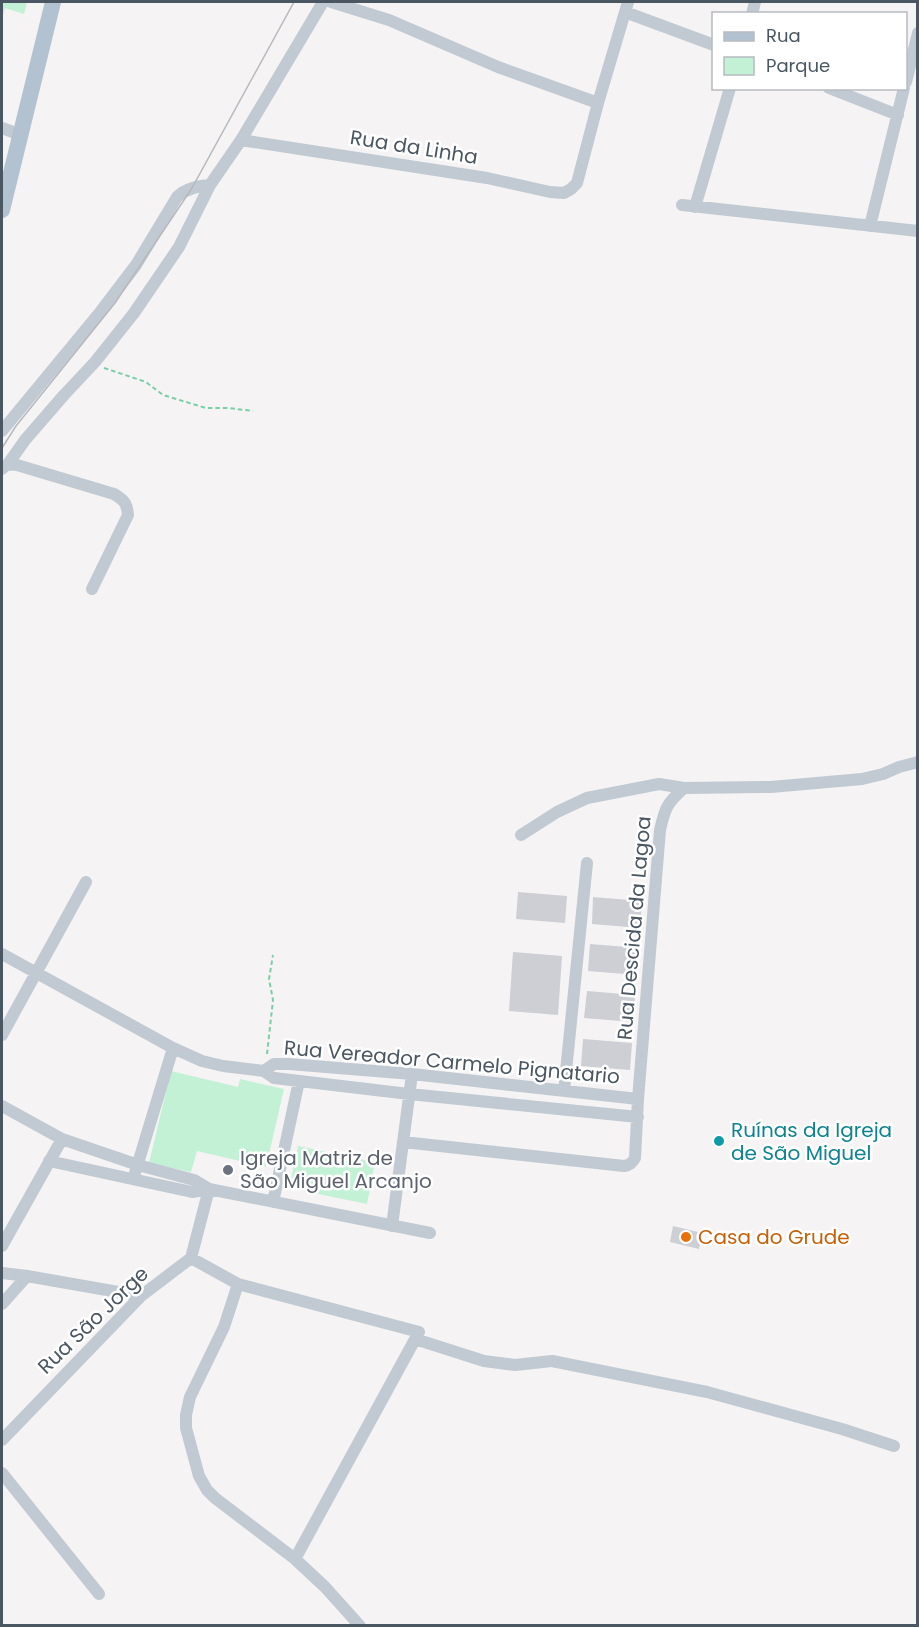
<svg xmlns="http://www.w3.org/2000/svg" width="919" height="1627" font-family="Poppins,sans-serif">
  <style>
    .green { fill: #c3f1d5 }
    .building { fill: #cdcfd5 }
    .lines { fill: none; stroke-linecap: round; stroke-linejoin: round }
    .path { stroke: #7ad0a6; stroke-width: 2; stroke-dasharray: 4.5 3; stroke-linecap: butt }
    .minor { stroke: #c1cad2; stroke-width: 12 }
    .major { stroke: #b3c2d1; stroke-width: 16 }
    .tram { stroke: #b5b8bd; stroke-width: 1.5 }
    .culture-dot { fill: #0f9aa8; stroke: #fff; stroke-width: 2 }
    .worship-dot { fill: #6b7280; stroke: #fff; stroke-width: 2 }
    .food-dot { fill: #e8710a; stroke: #fff; stroke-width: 2 }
    .labels { text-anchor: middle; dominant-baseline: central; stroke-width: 5; stroke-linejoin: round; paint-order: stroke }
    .street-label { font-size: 20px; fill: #4a5661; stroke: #fff }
    .culture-label { font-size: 20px; fill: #0d838f; stroke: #fff; text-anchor: start }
    .worship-label { font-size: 20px; fill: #5b616d; stroke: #fff; text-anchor: start }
    .food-label { font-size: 20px; fill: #c56008; stroke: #fff; text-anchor: start }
  </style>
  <rect width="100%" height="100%" fill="#f5f3f3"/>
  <path class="green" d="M2,2H27L24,14L5,8L2,19Z
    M171,1071L238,1087L240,1079L284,1089L266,1167L197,1151L191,1172L149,1163Z
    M298,1146L375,1162L367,1204L289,1188Z"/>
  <path class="building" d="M518,892L567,896L565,923L516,919Z
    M593,897L642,901L640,928L592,924Z
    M590,944L639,948L637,975L588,971Z
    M513,952L562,956L558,1015L509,1011Z
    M587,991L635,995L633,1022L584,1018Z
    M583,1039L632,1043L630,1070L581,1066Z
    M673,1226L702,1233L699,1249L670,1242Z"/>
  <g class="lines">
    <path class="path" d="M104,368L146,382L163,395L206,408H228L253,411
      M267,1054L273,1000L269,979L273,955"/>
    <path class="minor" d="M331,2L389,20L498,67L598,103
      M625,12L714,45
      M752,14L755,2
      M906,82L918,33
      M829,88L898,115
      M2,128L21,135
      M241,140L487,178L550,192L564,193L571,189L577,183L598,103L628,2
      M682,205L918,231
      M695,207L730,88
      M870,226L904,88
      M2,431L101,311L136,265L177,197C186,188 198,186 210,185L241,140L323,2
      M8,464L17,465L114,494C124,500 127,503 128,515L92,589
      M2,469L8,464L25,440L64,395L95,362L134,313L179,247L210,185
      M521,835L557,812L587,798L659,784L684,788L771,787L862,779L883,774L899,767L918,762
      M2,954L173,1048L202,1061L223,1066L264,1071L274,1078L409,1094L638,1117
      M2,1035L86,882
      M264,1071L274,1064H289L412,1074L638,1099
      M564,1091L587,863
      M2,1106L62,1139L138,1165L194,1180L209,1189L430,1233
      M403,1142L624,1166C630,1165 632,1163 635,1158L638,1099L660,830C665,808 667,803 684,788
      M135,1173L173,1048
      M273,1202L299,1081
      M392,1226L412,1074
      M2,1246L62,1139
      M191,1258L238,1284L419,1332L295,1559
      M2,1273L27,1276L141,1296
      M238,1284L224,1327L190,1397L186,1415V1428L199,1476L207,1490L215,1498L295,1559L325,1587L360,1626
      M2,1304L27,1276
      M415,1339L484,1361L515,1365L552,1361L707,1392L842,1429L894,1446
      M2,1440L141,1296L191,1258L209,1189L192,1192L49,1161
      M2,1473L99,1594"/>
    <path class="major" d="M2,210L53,2"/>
    <path class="tram" d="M2,448L16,426L115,303L192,188L294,2"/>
  </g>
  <circle class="culture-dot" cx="719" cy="1141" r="6"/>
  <circle class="worship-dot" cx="228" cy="1170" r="6"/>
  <circle class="food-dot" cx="686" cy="1237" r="6"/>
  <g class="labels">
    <g class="street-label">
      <text transform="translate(414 147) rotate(9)">Rua da Linha</text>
      <text transform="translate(634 928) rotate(-85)">Rua Descida da Lagoa</text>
      <text transform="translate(452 1062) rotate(5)">Rua Vereador Carmelo Pignatario</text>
      <text transform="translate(93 1320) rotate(-44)">Rua São Jorge</text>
    </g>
    <g class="culture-label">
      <text x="731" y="1130">Ruínas da Igreja<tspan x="731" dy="23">de São Miguel</tspan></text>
    </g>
    <g class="worship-label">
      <text x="240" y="1158">Igreja Matriz de<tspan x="240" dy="23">São Miguel Arcanjo</tspan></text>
    </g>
    <g class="food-label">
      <text x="698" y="1237">Casa do Grude</text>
    </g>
  </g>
  <rect width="919" height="1627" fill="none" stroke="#4a5661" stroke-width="6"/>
  <rect x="712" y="12" width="195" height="78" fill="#ffffff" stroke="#b7bbc0" stroke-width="1.5"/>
  <rect x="724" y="32" width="30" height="9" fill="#b3c2d1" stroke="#b7bbc0" stroke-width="1.5"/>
  <text x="766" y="42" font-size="18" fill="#4a5661">Rua</text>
  <rect x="724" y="57" width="30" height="18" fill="#c3f1d5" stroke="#b7bbc0" stroke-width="1.5"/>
  <text x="766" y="72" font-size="18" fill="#4a5661">Parque</text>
</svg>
